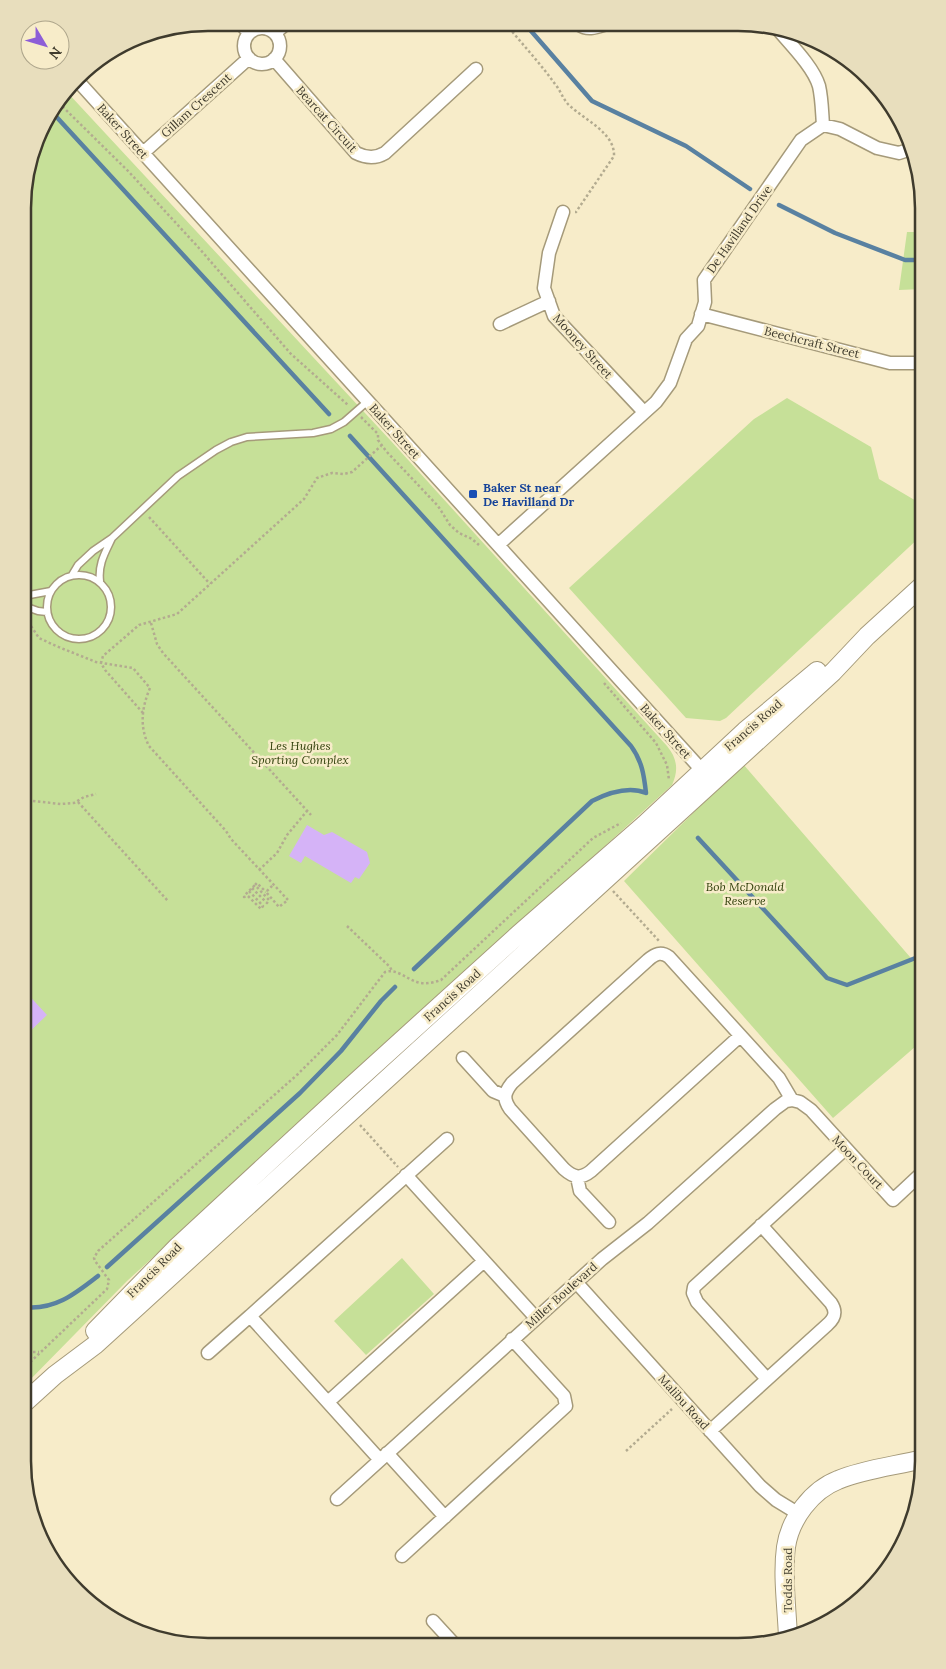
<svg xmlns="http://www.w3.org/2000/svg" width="946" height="1669" font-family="Lora,serif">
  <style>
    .green { fill: #c6e098 }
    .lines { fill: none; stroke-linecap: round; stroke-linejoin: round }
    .stream { stroke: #5981a1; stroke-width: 4.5 }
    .building { fill: #d5b3f7 }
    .lane-casing { stroke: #a59a7a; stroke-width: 9 }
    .street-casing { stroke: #a59a7a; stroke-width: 15 }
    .secondary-casing { stroke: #a59a7a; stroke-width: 20 }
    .path { stroke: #b3ab90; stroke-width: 2.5; stroke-dasharray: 2.5 2.5; stroke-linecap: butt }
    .lane { stroke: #fff; stroke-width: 6 }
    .street { stroke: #fff; stroke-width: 12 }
    .secondary { stroke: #fff; stroke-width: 18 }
    .transit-dot { fill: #1a4fb4; stroke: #f7ecc9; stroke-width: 2 }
    .labels { text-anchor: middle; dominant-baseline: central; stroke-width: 5; stroke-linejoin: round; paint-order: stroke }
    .street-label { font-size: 12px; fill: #3f3b2d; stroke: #f7ecc9 }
    .transit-label { font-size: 12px; font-weight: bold; fill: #164399; stroke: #f7ecc9; text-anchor: start }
    .park-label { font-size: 12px; font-style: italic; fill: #32410c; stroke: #f7ecc9 }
    .rim { fill: none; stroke: #3f3b2d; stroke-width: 2.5 }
  </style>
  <rect width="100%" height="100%" fill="#f7ecc9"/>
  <path class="green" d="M67,92L391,441L667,746C677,758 679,770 672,785L127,1281L23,1387L24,184L42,126Z
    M907,232H923V289L899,290Z
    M787,398L871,447L879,479L923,505V534L726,718L720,721L686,718L569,588L754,419Z
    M743,764L923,972V1040L833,1118L624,881Z
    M402,1258L434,1294L366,1355L334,1321Z"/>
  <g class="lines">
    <path class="stream" d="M525,24L592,101L686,146L750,189
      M52,112L329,414
      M779,205L835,233L905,260H923
      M350,436L631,746C642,761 644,775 646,793C629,786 608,793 592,801L414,969
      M698,838L827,978L847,985L923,955
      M107,1267L300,1093L341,1051L381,1001L395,987
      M23,1307C54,1311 75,1294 98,1276"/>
  </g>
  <path class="building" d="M307,825L324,835L332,832L367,852L370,863L359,879L355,877L351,883L305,856L301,863L289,856Z
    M23,989L47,1015L23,1038Z"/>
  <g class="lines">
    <defs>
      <path id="lane" d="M47 607a32 32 0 1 1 64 0a32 32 0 1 1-64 0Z
        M72,575L78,565L93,551L112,538L178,476L216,450L231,442L247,437L313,433L331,429L344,422L368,401
        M100,581C98,564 105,553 112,538
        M24,596L51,591
        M24,606L38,611L47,612"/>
      <path id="street" d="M240,23L249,33
        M579,25C587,30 595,28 604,25
        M775,26C789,43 813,66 819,86C822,99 822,113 823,125
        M244 46a18 18 0 1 1 36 0a18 18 0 1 1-36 0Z
        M275,33L287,23
        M274,59L356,153C366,158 375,159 385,153L476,69
        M77,80L708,777
        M143,153L249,58
        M563,212L549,253L544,288L554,316L644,412
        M701,314L890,363H923
        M500,324L549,301
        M498,545L656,402L670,383L686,339L698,326L705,302L704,280L801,140L823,125L840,129L877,148L899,153L914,148
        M740,1036L591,1171C581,1179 574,1178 564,1169L510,1109C503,1099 504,1093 512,1083L648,960C655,954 661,951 669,957L779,1078L792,1100
        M463,1058L493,1091L505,1096
        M792,1100L800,1102L811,1110L893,1200L923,1172
        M406,1175L536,1318
        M577,1177L580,1191L609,1222
        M576,1282L760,1486L776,1500L799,1514
        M208,1353L250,1316
        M767,1379L697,1302L693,1293L694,1287L845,1149
        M328,1402L484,1261
        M710,1431L827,1325C835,1318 837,1312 831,1303L761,1225
        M387,1453L445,1517
        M380,1460L250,1316L447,1139
        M337,1499L602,1259L648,1223L775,1109L786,1101L792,1100
        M402,1556L566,1406L564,1396L512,1339
        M433,1621L456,1646"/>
      <path id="secondary" d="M95,1331L178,1246L349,1088L519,934L644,825L745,731L817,671
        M23,1404L55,1375L95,1345L139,1305L833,672L867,636L923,585
        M788,1638C787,1608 782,1576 786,1547C790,1519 812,1490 838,1480C864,1469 895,1466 923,1459"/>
    </defs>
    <use href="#lane" class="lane-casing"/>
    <use href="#street" class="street-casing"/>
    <use href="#secondary" class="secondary-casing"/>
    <path class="path" d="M506,24C522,44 540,63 555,84C561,91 563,100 570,106C585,120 615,133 614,156L576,212H575
      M59,103L129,172L198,247L291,354L348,405
      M361,417L378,434V440L386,451L438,506L450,525L459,533L472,539L479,545
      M149,517L210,584
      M24,619L31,626L39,638L56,646L96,662L133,668L150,688C142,707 139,726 149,746L226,831L231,839L288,900L279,907L266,892L273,885
      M151,623L157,644L163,653L311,815
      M604,683L656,743L667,765L669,780
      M143,713L105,670L101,663L103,656L139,625L177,614L304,499L317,478L332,473L344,474L352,472L381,446
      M23,791L28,772
      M23,800L61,804L74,803L84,797L96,794
      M78,802L168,901
      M259,870L277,853L287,835L307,811
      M255,885L257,883L266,892
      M252,888L267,903L269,900L255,885
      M249,891L263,906L261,909L248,896L244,897L245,895L255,885
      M613,891L660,942
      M347,926L390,967L392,971
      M360,1125L398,1167
      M23,1352H39
      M23,1369L107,1289L109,1280L95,1261L94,1258L98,1251L298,1074L337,1035L385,972C398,968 408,981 421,983C428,984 435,982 441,980L593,838L621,823
      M626,1451L672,1409"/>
    <use href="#lane" class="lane"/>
    <use href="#street" class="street"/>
    <use href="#secondary" class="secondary"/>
  </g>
  <rect class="transit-dot" x="468" y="489" width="10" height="10" rx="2.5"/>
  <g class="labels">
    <g class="street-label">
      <text transform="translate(196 105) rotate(-42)">Gillam Crescent</text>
      <text transform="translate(327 119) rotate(48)">Bearcat Circuit</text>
      <text transform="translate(123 131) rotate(48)">Baker Street</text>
      <text transform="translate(739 229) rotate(-55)">De Havilland Drive</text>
      <text transform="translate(812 342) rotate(14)">Beechcraft Street</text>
      <text transform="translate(583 346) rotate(48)">Mooney Street</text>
      <text transform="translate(395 431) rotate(48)">Baker Street</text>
      <text transform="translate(753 725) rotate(-41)">Francis Road</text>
      <text transform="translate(666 731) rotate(48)">Baker Street</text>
      <text transform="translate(452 995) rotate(-42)">Francis Road</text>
      <text transform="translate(858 1162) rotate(47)">Moon Court</text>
      <text transform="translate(154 1270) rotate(-45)">Francis Road</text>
      <text transform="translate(561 1295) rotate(-42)">Miller Boulevard</text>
      <text transform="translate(684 1402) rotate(48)">Malibu Road</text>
      <text transform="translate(787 1580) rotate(-90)">Todds Road</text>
    </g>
    <g class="transit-label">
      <text x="483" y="487">Baker St near<tspan x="483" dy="14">De Havilland Dr</tspan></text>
    </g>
    <g class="park-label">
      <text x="300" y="745">Les Hughes<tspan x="300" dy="14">Sporting Complex</tspan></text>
      <text x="745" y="886">Bob McDonald<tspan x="745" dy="14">Reserve</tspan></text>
    </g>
  </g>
  <path d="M0 0H946V1669H0ZM208 31H738A177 177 0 0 1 915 208V1461A177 177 0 0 1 738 1638H208A177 177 0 0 1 31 1461V208A177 177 0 0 1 208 31Z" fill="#e8debd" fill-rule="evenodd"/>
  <path class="rim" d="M208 31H738A177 177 0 0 1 915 208V1461A177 177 0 0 1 738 1638H208A177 177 0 0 1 31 1461V208A177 177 0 0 1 208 31Z"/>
  <g transform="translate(45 45) rotate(128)"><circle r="24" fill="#f7ecc9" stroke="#ada58b"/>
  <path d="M0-4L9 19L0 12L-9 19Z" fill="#8d5ed7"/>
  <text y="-8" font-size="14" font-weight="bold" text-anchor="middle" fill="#3f3b2d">N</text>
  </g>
</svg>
